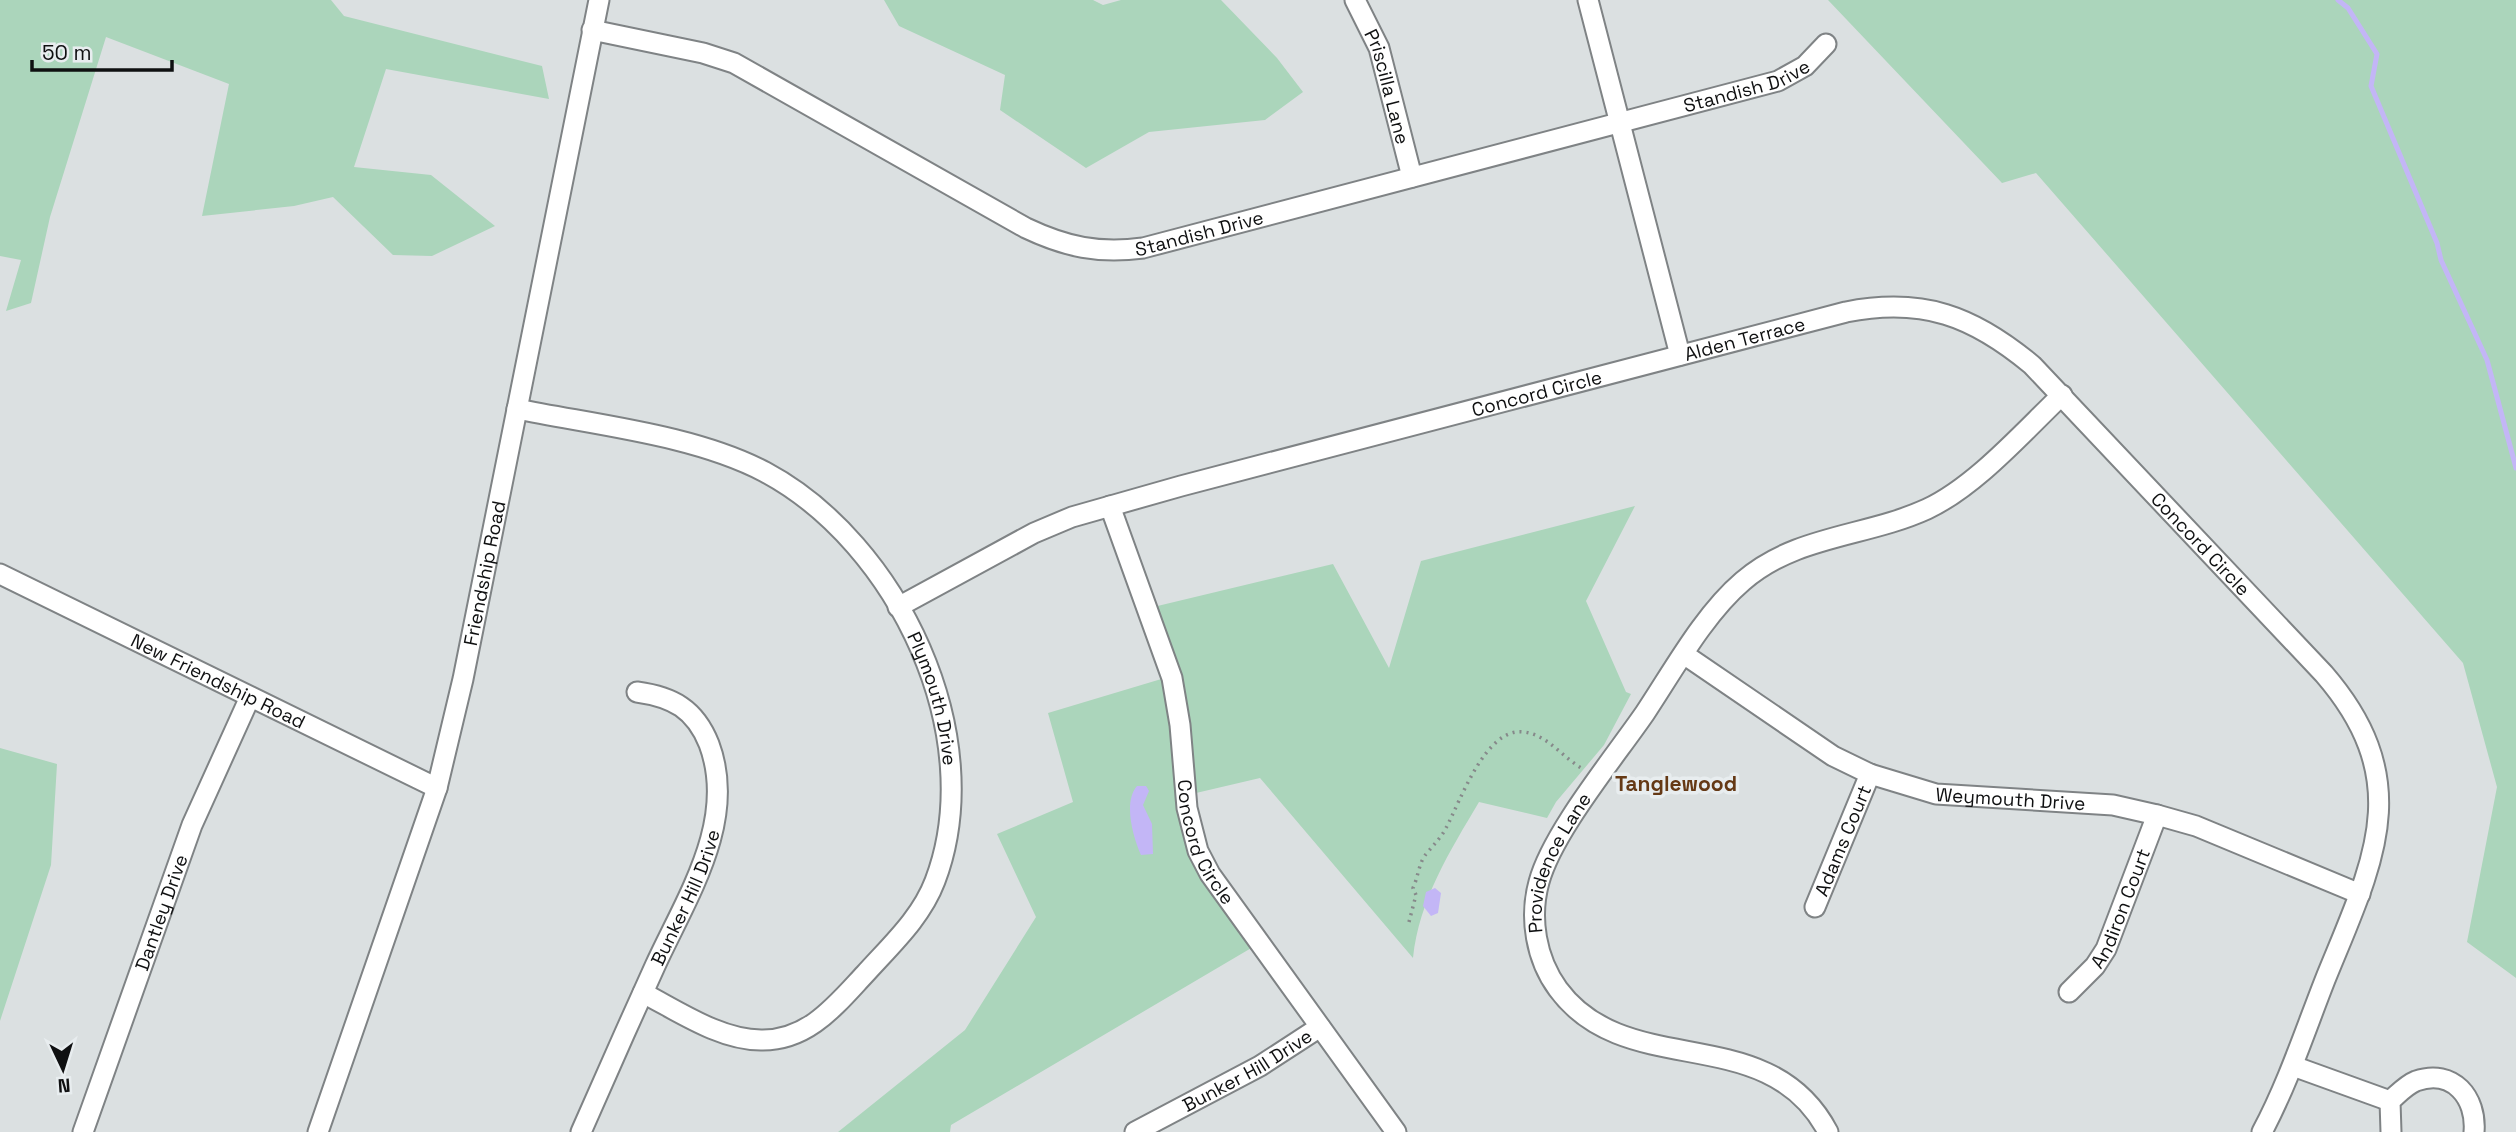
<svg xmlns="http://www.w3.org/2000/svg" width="2516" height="1132" font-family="'Space Grotesk',sans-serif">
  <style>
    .green { fill: #abd5bb }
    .water { fill: #c3b6f6 }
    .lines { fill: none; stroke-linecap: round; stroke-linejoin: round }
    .stream { stroke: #c3b6f6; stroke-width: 5 }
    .minor-casing { stroke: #7f8385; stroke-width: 23 }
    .path { stroke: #86898a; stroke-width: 3.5; stroke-dasharray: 2 5; stroke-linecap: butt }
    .minor { stroke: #fff; stroke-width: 19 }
    .labels { text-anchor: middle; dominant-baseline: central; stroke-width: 7; stroke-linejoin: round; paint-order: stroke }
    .street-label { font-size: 19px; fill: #0f1011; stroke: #e8edef }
    .neighbourhood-label { font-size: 21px; font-weight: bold; fill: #653915; stroke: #e8edef }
  </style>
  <rect width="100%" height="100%" fill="#dbe0e1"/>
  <path class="green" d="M0,0H331L344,16L542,66L549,99L386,69L354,167L431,175L495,226L432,256L393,255L333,197L294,206L202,216L229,84L106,37L50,217L31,303L6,311L21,260L0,256Z
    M884,0H1093L1103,5L1121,0H1221L1277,58L1303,92L1265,120L1149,132L1086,168L1000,110L1005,75L899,26Z
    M1828,0H2516V978L2467,942L2497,787L2463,663L2036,173L2002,183Z
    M1635,506L1586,601L1626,692L1631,694L1604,745L1556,802L1547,818L1479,802C1450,851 1419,900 1413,958L1260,778L1179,797L1253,947L951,1125L950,1132H838L965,1030L1036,917L997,834L1073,802L1048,713L1168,677L1145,609L1333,564L1389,668L1421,561Z
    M0,748L57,764L51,865L0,1021Z"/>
  <path class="water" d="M1137,786H1146L1149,791L1143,805L1152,824L1153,854L1141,855C1133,837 1123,802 1137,786Z
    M1435,888L1441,893L1438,913L1431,916L1423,906L1426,892Z"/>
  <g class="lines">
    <path class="stream" d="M2338,0L2348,8L2377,54L2371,86L2437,243L2441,260L2487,360L2516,468"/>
    <defs>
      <g id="minor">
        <path id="s1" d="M1355,0L1379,48L1412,177"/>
        <path d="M1588,0L1680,355"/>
        <path id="s2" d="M592,30L703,53L734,63L1026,228C1066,247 1099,254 1143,248L1778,81L1805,66L1826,44"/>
        <path id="s3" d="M517,409C595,425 695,435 765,472C898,543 990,736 935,881C921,918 891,945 865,974C836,1005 808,1041 761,1040C720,1040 678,1011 643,993"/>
        <path id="s4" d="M1110,506L1172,678L1180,725L1187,808L1198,851L1210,874L1396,1132"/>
        <path id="s5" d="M0,574L437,788"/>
        <path id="s6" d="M898,607L1034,533L1072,517L1181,486L1846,312C1923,297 1973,316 2032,365L2324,674C2418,783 2372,864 2325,980C2305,1031 2288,1083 2262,1132"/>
        <path id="s7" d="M1685,655L1833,756L1870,774L1936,794L2113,805L2157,815L2196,826L2360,894"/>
        <path id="s8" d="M1815,907L1870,774"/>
        <path id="s9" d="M2069,992L2095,966L2106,949L2157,815"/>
        <path d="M2293,1066L2390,1101"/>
        <path id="s10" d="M83,1132L192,825L250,697"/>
        <path id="s11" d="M318,1132L437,788L463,679L599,0"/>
        <path id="s12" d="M581,1132C605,1077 630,1021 655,966C686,898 738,821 709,744C695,709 673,697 637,692"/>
        <path id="s13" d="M1135,1132L1260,1066L1320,1027"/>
        <path id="s14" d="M1828,1132C1768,1018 1627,1083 1558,989C1536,959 1529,918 1539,882C1552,833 1614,758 1645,713C1673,671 1704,614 1743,581C1796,535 1866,537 1927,509C1976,486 2023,432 2062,395"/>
        <path d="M2391,1132L2390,1101C2398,1094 2406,1085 2416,1081C2453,1068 2477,1098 2474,1132"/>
      </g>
    </defs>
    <use href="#minor" class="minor-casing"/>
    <path class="path" d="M1409,922L1416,895L1413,888C1418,878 1419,861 1427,853C1434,844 1441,838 1446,828C1460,802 1486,726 1524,732C1548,735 1563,758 1583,769"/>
    <use href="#minor" class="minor"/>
  </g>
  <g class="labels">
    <g class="street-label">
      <text stroke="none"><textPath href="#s2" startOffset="1227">Standish Drive</textPath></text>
      <text stroke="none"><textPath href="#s1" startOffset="93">Priscilla Lane</textPath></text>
      <text stroke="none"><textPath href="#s2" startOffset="660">Standish Drive</textPath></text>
      <text stroke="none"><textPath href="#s6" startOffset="892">Alden Terrace</textPath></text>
      <text stroke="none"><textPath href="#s6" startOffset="677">Concord Circle</textPath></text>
      <text stroke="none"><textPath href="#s6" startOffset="1444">Concord Circle</textPath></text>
      <text stroke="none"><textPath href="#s11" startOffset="584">Friendship Road</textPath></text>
      <text stroke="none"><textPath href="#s5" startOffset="243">New Friendship Road</textPath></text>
      <text stroke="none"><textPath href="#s3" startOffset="548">Plymouth Drive</textPath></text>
      <text stroke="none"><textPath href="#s7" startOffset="364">Weymouth Drive</textPath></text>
      <text stroke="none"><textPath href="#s4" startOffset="352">Concord Circle</textPath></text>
      <text stroke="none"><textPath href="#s8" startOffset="72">Adams Court</textPath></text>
      <text stroke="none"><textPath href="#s14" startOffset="453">Providence Lane</textPath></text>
      <text stroke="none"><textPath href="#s12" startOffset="257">Bunker Hill Drive</textPath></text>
      <text stroke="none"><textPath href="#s9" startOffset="100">Andiron Court</textPath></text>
      <text stroke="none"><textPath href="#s10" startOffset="233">Dantley Drive</textPath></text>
      <text stroke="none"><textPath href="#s13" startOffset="128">Bunker Hill Drive</textPath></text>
    </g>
    <g class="neighbourhood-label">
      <text x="1676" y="783">Tanglewood</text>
    </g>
  </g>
  <g transform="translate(63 1069) rotate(176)" stroke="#e8edef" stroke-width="5" paint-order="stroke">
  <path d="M0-5L12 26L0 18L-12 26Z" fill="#0f1011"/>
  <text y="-10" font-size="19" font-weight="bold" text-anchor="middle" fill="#0f1011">N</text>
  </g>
  <path d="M32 60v10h140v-10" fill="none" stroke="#0f1011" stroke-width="3.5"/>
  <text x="42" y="60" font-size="21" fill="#0f1011" stroke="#e8edef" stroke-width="5" paint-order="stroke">50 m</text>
</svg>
